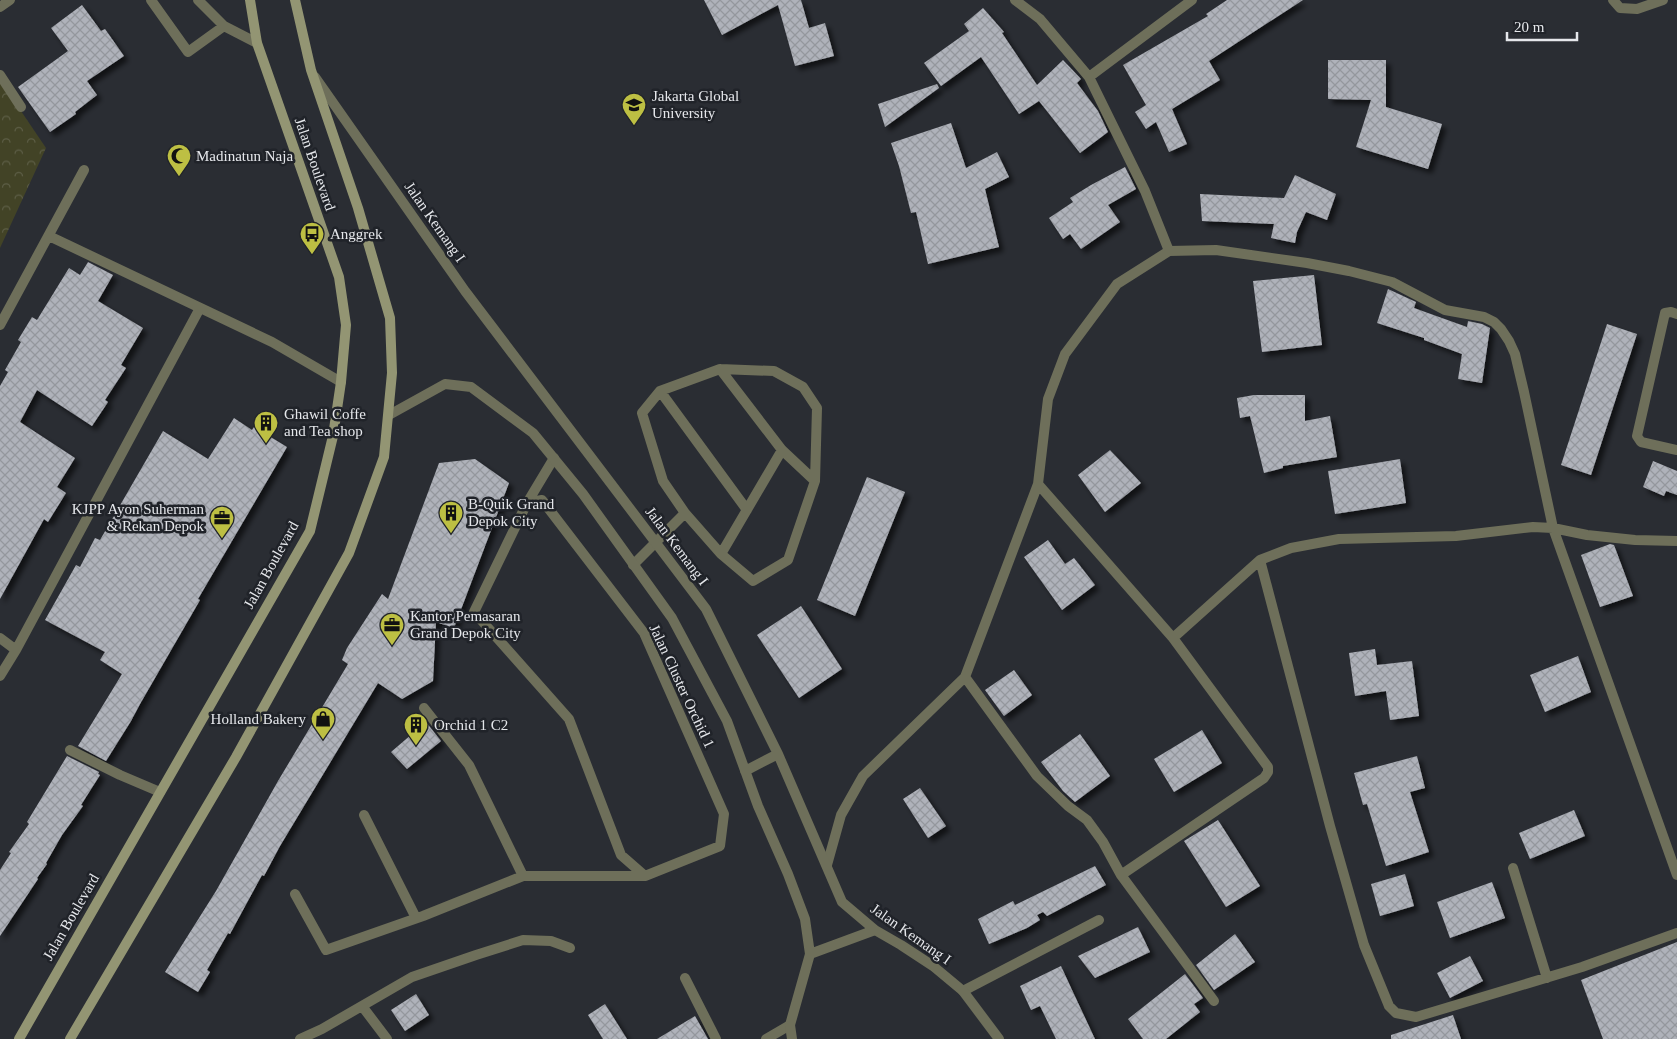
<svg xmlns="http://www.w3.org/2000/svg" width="1677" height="1039" font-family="Georgia,serif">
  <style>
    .forest { fill: url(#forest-crowns) }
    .building { fill: url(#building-cross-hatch); filter: url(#shadow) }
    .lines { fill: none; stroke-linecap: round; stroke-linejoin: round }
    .minor { stroke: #6e6f5a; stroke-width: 10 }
    .tertiary { stroke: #6e6f5a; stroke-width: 10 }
    .secondary { stroke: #939573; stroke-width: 10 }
    .labels { text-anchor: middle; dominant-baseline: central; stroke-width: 5; stroke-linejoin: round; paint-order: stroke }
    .poi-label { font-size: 15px; fill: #e5e7eb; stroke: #202329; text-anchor: start }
    .street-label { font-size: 15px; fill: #e5e7eb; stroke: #202329 }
  </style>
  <defs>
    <pattern id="forest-crowns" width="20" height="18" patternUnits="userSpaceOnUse" patternTransform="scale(1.25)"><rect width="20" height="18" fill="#424326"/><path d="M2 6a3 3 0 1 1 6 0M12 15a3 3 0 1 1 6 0" fill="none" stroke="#5d5e46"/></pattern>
    <pattern id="building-cross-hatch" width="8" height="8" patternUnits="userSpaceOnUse" patternTransform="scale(1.25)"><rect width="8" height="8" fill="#afb2ba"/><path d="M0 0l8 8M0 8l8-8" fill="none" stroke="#94979d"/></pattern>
    <filter id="shadow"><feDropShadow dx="4.5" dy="4.5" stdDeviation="2.5" flood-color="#0009"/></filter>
  </defs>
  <rect width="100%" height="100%" fill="#2a2d33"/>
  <path class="forest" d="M0,80L46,148L0,248Z"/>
  <path class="building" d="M704,0H801L809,28L825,23L834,56L795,66L778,5L722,35Z
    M1227,0H1303L1209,61L1220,80L1172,109L1187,144L1169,152L1156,122L1146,129L1135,112L1146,105L1123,65L1208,16L1206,14Z
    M82,5L101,31L105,29L124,56L87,81L97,95L75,112L76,114L50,132L18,87L68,51L51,28Z
    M983,8L1004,32L1002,33L1037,85L1063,60L1081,79L1077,83L1098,111L1108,132L1080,153L1039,101L1019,114L981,57L941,86L924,63L969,31L964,24Z
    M1328,60H1386V107L1442,124L1428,169L1356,147L1371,100L1328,99Z
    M937,84L939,88L885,127L878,104Z
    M951,123L966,168L997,152L1009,177L985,189L999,247L928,264L916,212L911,213L899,166L891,143Z
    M1125,167L1136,189L1108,205L1120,222L1081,249L1070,234L1063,239L1049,218L1073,202L1070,198L1091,185Z
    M1295,175L1336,194L1327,220L1306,212L1297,232L1295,243L1271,238L1274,224L1202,221L1200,194L1284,198Z
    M88,262L113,275L98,301L143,328L121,365L126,368L105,400L108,402L92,426L37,390L20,422L75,458L57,487L66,493L48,522L44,519L0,599V386L8,372L5,370L21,342L18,340L32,317L37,320L69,268L80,275Z
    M1314,275L1322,345L1262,352L1253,281Z
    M1388,289L1416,302L1414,308L1467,327L1468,321L1482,324L1490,328L1482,383L1458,379L1462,354L1424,340V338L1377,323Z
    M1607,324L1637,334L1591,475L1561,465Z
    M1254,395H1305V421L1330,416L1337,457L1283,466V468L1264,473L1250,416L1240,418L1237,398Z
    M234,418L252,430L254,427L287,447L198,599L200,600L140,704L131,721L106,761L78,746L122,674L100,660L105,652L45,620L76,565L80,567L95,538L100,540L163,431L208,459Z
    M1110,450L1141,483L1105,512L1078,475Z
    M475,459L509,483L454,628L436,622L433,681L402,699L378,683L280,846L264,876L262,875L230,934L228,933L207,970L210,972L198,992L165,972L216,891L278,781L348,664L342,660L347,648L382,594L388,599L439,463Z
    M1400,459L1406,503L1335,514L1328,471Z
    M1653,461L1677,471V495L1666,491L1664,496L1643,487Z
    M867,477L905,492L855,616L817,600Z
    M1048,540L1065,564L1074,558L1095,585L1062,610L1024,557Z
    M1610,544L1614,545L1633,596L1600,607L1581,555Z
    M801,606L842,669L799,698L757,635Z
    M1375,649L1377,665L1412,661L1419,716L1390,720L1386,691L1355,696L1349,653Z
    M1578,656L1591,692L1545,712L1530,675Z
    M1014,670L1032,695L1004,716L985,690Z
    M426,722L441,741L407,769L391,752Z
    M1202,730L1222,763L1174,792L1154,759Z
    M1080,734L1110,776L1075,802L1063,791L1041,762Z
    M67,756L99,772L98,774L100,775L81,805L83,806L62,835L46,863L47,864L37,878L38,879L0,936V870L11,853L9,852L29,824L27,822Z
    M1417,756L1425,788L1410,792L1429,852L1386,866L1367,804L1363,805L1354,773Z
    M920,788L946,826L928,838L903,799Z
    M1574,810L1585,836L1530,859L1519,833Z
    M1218,820L1260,886L1226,907L1184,841Z
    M1095,866L1106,885L1047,916L1043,912L1037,915L1040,920L1027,928L989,944L978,919L1013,901L1015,905Z
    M1405,874L1414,906L1380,916L1371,884Z
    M1492,882L1505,918L1450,938L1437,902Z
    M1138,927L1150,952L1095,978L1078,956Z
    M1235,934L1255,962L1214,990L1196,965Z
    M1677,942V1039H1603L1581,980Z
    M1470,956L1483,981L1450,998L1437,973Z
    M1061,966L1072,990L1095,1039H1056L1040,1006L1031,1010L1020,986Z
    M1185,974L1203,998L1194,1004L1200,1012L1166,1039H1143L1128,1019Z
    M416,994L429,1015L405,1031L391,1010Z
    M605,1004L627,1039H603L588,1015Z
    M1453,1015L1461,1039H1391V1035Z
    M695,1016L708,1039H657Z"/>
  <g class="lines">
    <path class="minor" d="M151,0L188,52L224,26
      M198,0L224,26L257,43
      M1015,0L1040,19L1089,77L1145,191L1169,251
      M1613,0L1620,8L1637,9L1663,0
      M0,7L10,0
      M0,75L21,107
      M1089,77L1192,0
      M49,236L272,342L341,382
      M1677,314L1671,312L1665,313L1637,436L1641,442L1677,450
      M0,325L84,170
      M720,369L774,371L803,387L817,408L815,481L788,560L753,581L721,554L685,513L663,481L642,413L660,391Z
      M720,369L782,450L815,481
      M660,391L747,510
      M1038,484L1173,638L1268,767V772L1264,778L1121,875
      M542,500L644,633L724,814L720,846L645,876L621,855L569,719L474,612L527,503Z
      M527,503L554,458
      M721,554L782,450
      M1260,560L1330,826L1364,945L1389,1006L1396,1013L1416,1017L1582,967L1677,933
      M633,565L685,513
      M0,638L16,650
      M1173,638L1260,560L1291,548L1339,539L1456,536L1533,527L1553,528L1587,535L1635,540L1677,541
      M0,676L16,650L200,308
      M965,677L1037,776L1068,806L1087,820L1103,842L1121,875L1214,1001
      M424,708L469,765L523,876
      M70,750L120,775L160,792
      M364,815L416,918
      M827,865L841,815L863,776L965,677L1038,484L1048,399L1065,354L1117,284L1169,251L1216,250L1307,263L1349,271L1392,282L1445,310L1484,317L1494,322L1501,329L1509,341L1515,354L1524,392L1553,528L1677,875
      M1513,868L1547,978
      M295,894L326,950L423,916L523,876H645
      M685,978L716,1039
      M963,991L1099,920
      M362,1006L387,1039
      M300,1039L322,1029L412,977L476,955L523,940L551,941L570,948
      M766,1039L790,1025"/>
    <path class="tertiary" d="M315,77L465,291L706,609L778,754L842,902L875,930L901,945L933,966L963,991L999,1039
      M389,415L445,384L471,387L533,433L583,494L672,618L727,721L758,806L788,874L805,919L810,954L790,1025L792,1039
      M745,771L778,754
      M810,954L875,930"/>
    <path class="secondary" d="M19,1039L310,531L333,436L341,382L346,325L339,277L257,43L250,0
      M70,1039L236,757L349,553L384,457L392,373L390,318L358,208L311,70L295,0"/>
  </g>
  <defs>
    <symbol id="university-pin" viewBox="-11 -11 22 30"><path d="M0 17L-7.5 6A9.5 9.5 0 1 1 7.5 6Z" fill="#bdbf43" stroke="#202329"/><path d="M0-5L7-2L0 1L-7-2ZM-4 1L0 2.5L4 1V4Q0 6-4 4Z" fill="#111"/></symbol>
    <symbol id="mosque-pin" viewBox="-11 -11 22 30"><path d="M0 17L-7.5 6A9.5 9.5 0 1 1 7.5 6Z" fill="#bdbf43" stroke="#202329"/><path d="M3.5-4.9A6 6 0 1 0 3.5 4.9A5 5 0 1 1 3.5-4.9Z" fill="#111"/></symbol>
    <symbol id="bus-pin" viewBox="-11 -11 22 30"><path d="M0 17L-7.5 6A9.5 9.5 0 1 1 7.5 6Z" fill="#bdbf43" stroke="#202329"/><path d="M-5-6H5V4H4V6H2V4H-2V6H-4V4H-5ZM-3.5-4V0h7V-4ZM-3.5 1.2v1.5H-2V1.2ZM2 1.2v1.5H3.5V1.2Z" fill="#111"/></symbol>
    <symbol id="building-pin" viewBox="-11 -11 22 30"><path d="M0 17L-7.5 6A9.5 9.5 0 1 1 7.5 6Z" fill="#bdbf43" stroke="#202329"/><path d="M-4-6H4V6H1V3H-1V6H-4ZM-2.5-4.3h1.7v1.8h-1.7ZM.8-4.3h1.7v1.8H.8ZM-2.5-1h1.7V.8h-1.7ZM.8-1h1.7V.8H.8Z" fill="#111"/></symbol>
    <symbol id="office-pin" viewBox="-11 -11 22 30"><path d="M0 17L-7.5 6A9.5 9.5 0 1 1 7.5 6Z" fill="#bdbf43" stroke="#202329"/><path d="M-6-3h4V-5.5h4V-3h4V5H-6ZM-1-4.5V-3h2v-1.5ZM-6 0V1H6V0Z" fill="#111"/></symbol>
    <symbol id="shop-pin" viewBox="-11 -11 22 30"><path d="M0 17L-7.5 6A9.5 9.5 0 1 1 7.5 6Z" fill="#bdbf43" stroke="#202329"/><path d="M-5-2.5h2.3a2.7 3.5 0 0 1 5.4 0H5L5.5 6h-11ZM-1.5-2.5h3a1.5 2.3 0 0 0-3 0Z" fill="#111"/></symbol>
  </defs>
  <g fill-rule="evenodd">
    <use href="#university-pin" x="620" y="91" width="28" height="38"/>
    <use href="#mosque-pin" x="165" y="142" width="28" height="38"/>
    <use href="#bus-pin" x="298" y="220" width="28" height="38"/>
    <use href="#building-pin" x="252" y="409" width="28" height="38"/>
    <use href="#building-pin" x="437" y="499" width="28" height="38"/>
    <use href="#office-pin" x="208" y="504" width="28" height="38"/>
    <use href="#office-pin" x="378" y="611" width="28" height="38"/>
    <use href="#shop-pin" x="309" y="705" width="28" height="38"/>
    <use href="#building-pin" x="402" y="711" width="28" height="38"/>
  </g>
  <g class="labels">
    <g class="poi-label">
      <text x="652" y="96">Jakarta Global<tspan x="652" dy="17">University</tspan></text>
      <text x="196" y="156">Madinatun Naja</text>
      <text x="330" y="234">Anggrek</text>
      <text x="284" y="414">Ghawil Coffe<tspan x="284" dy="17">and Tea shop</tspan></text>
      <text x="468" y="504">B-Quik Grand<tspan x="468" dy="17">Depok City</tspan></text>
      <text x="204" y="509" text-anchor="end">KJPP Ayon Suherman<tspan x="204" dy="17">&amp; Rekan Depok</tspan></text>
      <text x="410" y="616">Kantor Pemasaran<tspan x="410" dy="17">Grand Depok City</tspan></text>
      <text x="306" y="719" text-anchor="end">Holland Bakery</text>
      <text x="434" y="725">Orchid 1 C2</text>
    </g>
    <g class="street-label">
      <text transform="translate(315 164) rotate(71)">Jalan Boulevard</text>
      <text transform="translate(435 222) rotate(55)">Jalan Kemang I</text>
      <text transform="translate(677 546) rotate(53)">Jalan Kemang I</text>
      <text transform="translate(271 565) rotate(-61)">Jalan Boulevard</text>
      <text transform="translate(682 686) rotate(65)">Jalan Cluster Orchid 1</text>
      <text transform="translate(71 917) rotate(-60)">Jalan Boulevard</text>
      <text transform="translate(911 934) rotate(35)">Jalan Kemang I</text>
    </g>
  </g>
  <path d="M1507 32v8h70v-8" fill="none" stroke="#e5e7eb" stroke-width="2.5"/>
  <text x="1514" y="32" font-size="15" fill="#e5e7eb" stroke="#202329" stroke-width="4" paint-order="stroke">20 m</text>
</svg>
